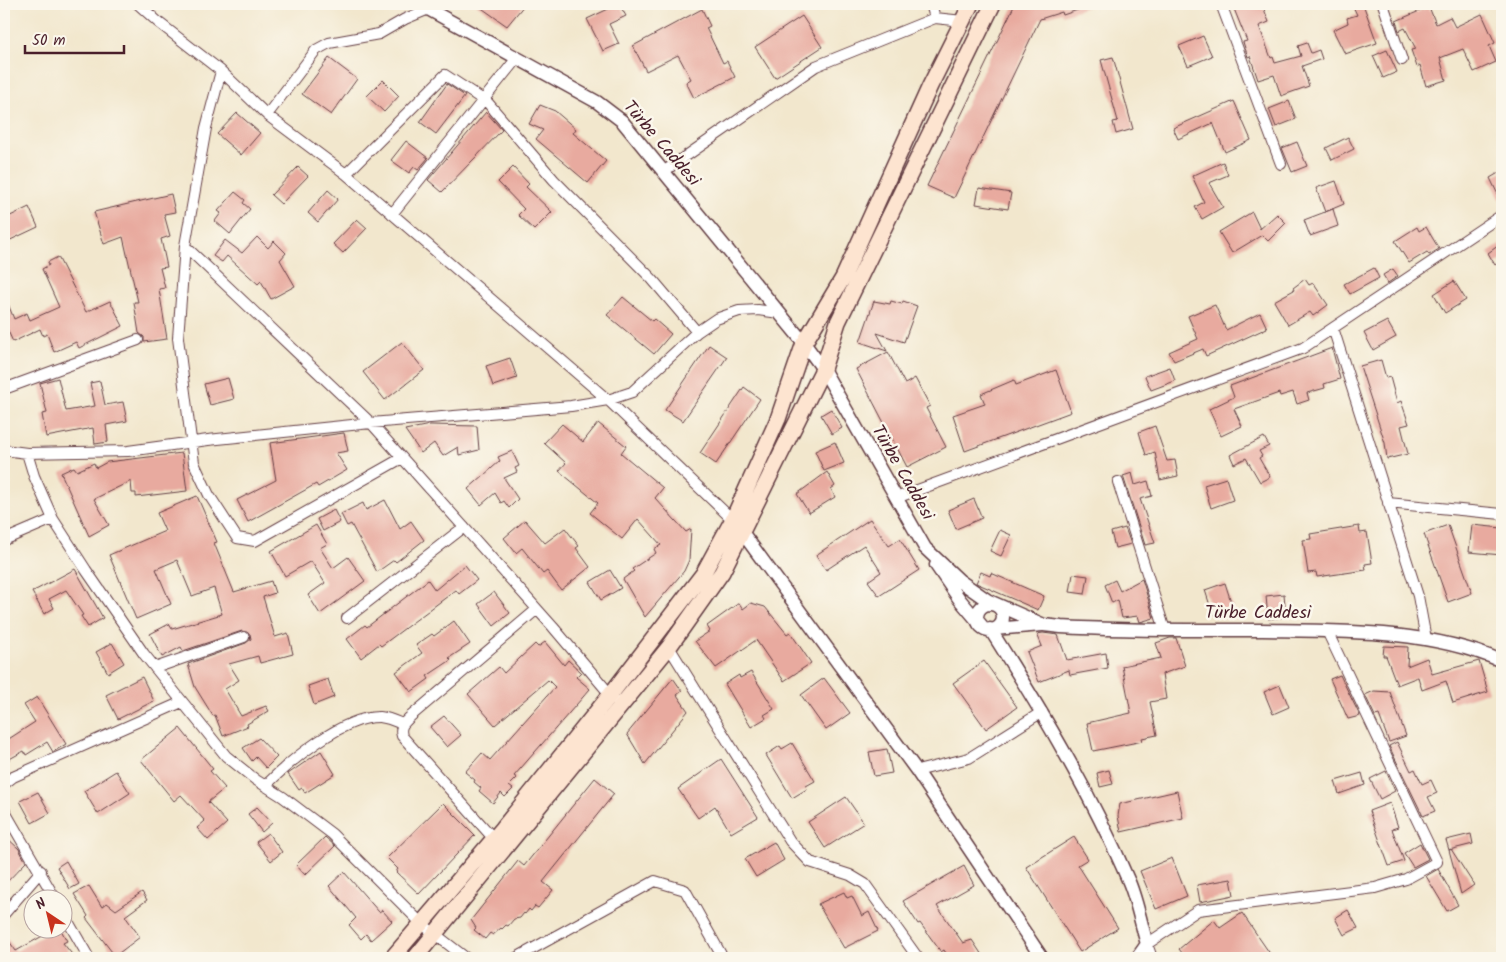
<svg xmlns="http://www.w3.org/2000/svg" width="1506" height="962" font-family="Kalam,sans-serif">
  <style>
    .building { fill: #e8aa9f }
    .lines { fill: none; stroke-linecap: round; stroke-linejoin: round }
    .minor-casing { stroke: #633d43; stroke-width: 12 }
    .tertiary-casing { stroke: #633d43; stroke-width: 15 }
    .secondary-casing { stroke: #633d43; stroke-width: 18 }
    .minor { stroke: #fff; stroke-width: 10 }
    .tertiary { stroke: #fff; stroke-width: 12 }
    .secondary { stroke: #fde4d0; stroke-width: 15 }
    .labels { text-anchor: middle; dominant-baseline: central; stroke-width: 5; stroke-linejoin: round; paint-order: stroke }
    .street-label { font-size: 18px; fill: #4a1f2b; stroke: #fbf7ec }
  </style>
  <rect width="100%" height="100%" fill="#fbf7ec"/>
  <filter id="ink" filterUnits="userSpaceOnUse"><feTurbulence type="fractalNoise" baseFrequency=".02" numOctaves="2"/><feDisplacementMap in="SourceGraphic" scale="10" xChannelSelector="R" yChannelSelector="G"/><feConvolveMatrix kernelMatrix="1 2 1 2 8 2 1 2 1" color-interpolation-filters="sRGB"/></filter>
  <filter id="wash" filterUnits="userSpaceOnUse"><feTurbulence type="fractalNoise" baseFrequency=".0096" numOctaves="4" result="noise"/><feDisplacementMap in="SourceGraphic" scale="20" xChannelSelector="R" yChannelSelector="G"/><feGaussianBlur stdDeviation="1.12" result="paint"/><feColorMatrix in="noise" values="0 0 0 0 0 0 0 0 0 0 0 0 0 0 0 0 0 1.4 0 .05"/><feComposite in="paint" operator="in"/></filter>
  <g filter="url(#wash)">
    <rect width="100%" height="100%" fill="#f2e7cd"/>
    <g id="blocks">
      <path class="building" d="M476,4H525L507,26Z
        M619,4L626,16L609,24L619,44L603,51L587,19Z
        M1015,4L1092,5L1063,15L1062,12L1040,19L954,198L927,186Z
        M1232,4H1262L1269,22L1259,26L1271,58L1273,57L1275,63L1301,56L1298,46L1307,43L1311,53L1319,50L1322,59L1302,66L1309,86L1281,96L1274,75L1258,80L1250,56L1248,57L1243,42L1247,41Z
        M1352,4H1363L1377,43L1345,54L1333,30L1348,23L1347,18L1357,15Z
        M1429,7L1436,24L1450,17L1455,27L1482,14L1495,43L1489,46L1496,62L1474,72L1463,49L1440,58L1446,80L1426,86L1420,65L1417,67L1411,50L1416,49L1405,28L1399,31L1396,21Z
        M702,9L710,26L706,28L723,63L727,61L735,77L694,98L686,82L691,79L678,55L646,71L633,46Z
        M802,16L822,47L775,78L755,47Z
        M1203,36L1212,56L1188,66L1179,46Z
        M1387,50L1397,72L1383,78L1373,56Z
        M1113,57L1133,129L1116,134L1113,122L1118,121L1101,60Z
        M329,58L357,79L331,115L302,94Z
        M383,80L399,96L384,112L367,96Z
        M447,84L465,96L436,134L420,122Z
        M1234,101L1251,140L1225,152L1213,123L1178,139L1173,128Z
        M1289,101L1296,119L1276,127L1269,109Z
        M540,105L555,111L576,129L573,133L606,161L588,183L536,139L543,130L529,124Z
        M486,112L502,130L442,192L428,180Z
        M237,113L260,133L241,155L217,134Z
        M1348,137L1354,149L1332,160L1326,148Z
        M406,141L428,158L418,170L414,167L409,173L391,160Z
        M1297,142L1307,166L1292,172L1282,148Z
        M1223,162L1228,175L1209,183L1223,207L1202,219L1195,207L1204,202L1192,176Z
        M298,167L308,176L281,204L271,195Z
        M513,167L529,184L526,187L552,212L534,230L518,215L524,209L498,182Z
        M1502,171V203L1490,178Z
        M1336,181L1344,204L1325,212L1316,188Z
        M979,188L1011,193L1008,209L976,204Z
        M328,190L338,199L318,222L308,213Z
        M235,192L245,200L243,203L250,209L230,234L215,221L221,213L218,211Z
        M171,194L175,212L164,214L170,236L161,239L167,267L160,268L165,288L159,289L167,339L144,342V337L139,333L134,302H138L123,237L104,244L94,212Z
        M29,207L38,227L4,243V219Z
        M1333,209L1338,226L1310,236L1304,220Z
        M1252,212L1260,229L1277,214L1286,223L1268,241L1262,235L1232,253L1219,232Z
        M357,219L367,228L343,253L333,244Z
        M1417,227L1419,231L1426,227L1439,249L1429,255L1427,252L1409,263L1395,241Z
        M257,237L268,248L274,241L286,253L280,260L295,286L271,299L261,281L258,284L227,256L222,262L213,256L225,240L242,253Z
        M1502,243V260L1495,265L1488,253Z
        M58,257L86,312L110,301L123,326L79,348L76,342L54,352L47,334L43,336L40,329L13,342L4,322V294L14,319L27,313L30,320L59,307L42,269L49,265L48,262Z
        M1374,268L1379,278L1350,294L1344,284Z
        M1393,269L1398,276L1388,283L1383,275Z
        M1305,279L1309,285L1313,283L1328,305L1313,316L1310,312L1288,325L1274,301L1294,290L1293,288Z
        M1454,281L1466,300L1445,313L1434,294Z
        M623,297L652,321L654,319L671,334L654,354L607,315Z
        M874,301L890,304L891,301L902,304L903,301L917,306L904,342L877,333L887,351L860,342Z
        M1215,305L1226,330L1260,313L1267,328L1206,356L1203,349L1174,361L1169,352L1198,339L1188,316Z
        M1387,321L1396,337L1373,350L1364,333Z
        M402,342L424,370L385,400L363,372Z
        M709,345L727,357L683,421L665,410Z
        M1332,348L1340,379L1324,384L1325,388L1307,393L1309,400L1297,404L1293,392L1280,396L1279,393L1234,409L1242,426L1221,436L1209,409L1234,397L1230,386Z
        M888,352L905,384L915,378L930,406L926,408L946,447L907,467L856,369Z
        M510,358L517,378L493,386L486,366Z
        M1381,360L1386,378L1390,377L1397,403L1401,401L1409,424L1401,426L1408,454L1387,459L1385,443L1360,366Z
        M1170,367L1175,381L1151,390L1145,376Z
        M1056,370L1071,412L965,451L953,415L985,404L981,394L1014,380L1016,385Z
        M58,378L66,411L95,406L90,383L100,381L105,405L123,402L127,421L106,425L108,442L95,444L93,428L46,437L42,414L47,413L40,383Z
        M228,378L234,399L210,405L204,384Z
        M744,387L760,399L716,464L700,453Z
        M831,409L842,428L832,434L821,415Z
        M598,423L626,446L621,453L663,488L655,498L686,532L691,529L689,560L684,571L645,617L623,579L634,571L632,569L656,553L654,549L661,545L638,519L622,539L590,513L598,503L559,471L566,463L544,443L562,424L583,442Z
        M430,425L477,426L479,450L459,455L458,447L443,456L434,443L421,453L405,430Z
        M1155,426L1167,461L1175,460L1178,476L1160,480L1155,452L1146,455L1139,432Z
        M344,433L348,451L336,453L347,470L318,487L316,484L248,522L237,500L276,480L270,443Z
        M1264,437L1269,446L1259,451L1262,456L1259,458L1270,477L1260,482L1246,458L1234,464L1230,455Z
        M835,442L844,463L824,471L815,451Z
        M512,451L519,466L515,468L517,472L504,478L518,499L509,508L504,501L501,503L495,493L481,505L468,489L500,461L498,457Z
        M182,453L187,491L136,497V493H132L131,481L94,499L109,525L89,536L61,473L74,467L77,471L94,463L96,468L107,462Z
        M827,472L835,486L831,489L835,497L809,513L797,494Z
        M1132,473L1135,485L1148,481L1152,496L1140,499L1155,543L1145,545L1123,476Z
        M1226,478L1233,500L1211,508L1204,485Z
        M197,496L217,542L214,543L234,592L271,581L275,593L263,597L275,637L288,633L293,654L260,663L258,656L229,664L239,680L225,689L241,716L266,706L269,711L247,724L248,726L223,736L215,715L213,716L195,687L188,664L246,643L251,639L250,634L242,631L183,651L181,647L162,657L150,634L169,624L172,629L222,614L214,588L192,596L177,560L156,569L171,604L136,619L109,555L165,531L157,513Z
        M974,499L982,518L956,529L948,510Z
        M385,500L400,529L411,521L424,540L396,562L394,560L377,572L351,524L347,526L341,514L363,503L366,510Z
        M334,510L340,522L323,531L317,519Z
        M870,519L889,546L900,539L919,570L879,596L868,581L881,572L864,545L826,570L816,555Z
        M525,520L545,543L565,528L579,546L576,548L590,567L561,590L547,571L543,574L522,548L516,553L504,538Z
        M316,525L327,544L320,548L333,568L348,557L365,581L320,614L308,595L325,583L311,561L285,576L271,551Z
        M1448,525L1472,593L1448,602L1424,534Z
        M1472,525L1502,528V555L1469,552Z
        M1359,526L1360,533L1367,532L1372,563L1365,564L1366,570L1317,577L1316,572L1308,573L1303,540L1311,539L1310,534Z
        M1125,528L1131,544L1115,548L1111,532Z
        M1000,530L1011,535L1001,556L990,551Z
        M465,565L477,580L459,594L456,590L381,646L379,644L361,658L347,639L365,625L367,627L428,580L435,590Z
        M75,569L103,618L88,627L81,616L83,615L66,590L49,599L54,608L44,614L32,592Z
        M610,570L621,588L601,600L590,582Z
        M981,572L990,576L991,573L1044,596L1038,610L976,583Z
        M1073,574L1088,576L1085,594L1070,592Z
        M1142,579L1154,618L1140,622L1138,616L1122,618L1118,600L1112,603L1105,585L1115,580L1120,591Z
        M1225,583L1233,608L1213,615L1205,590Z
        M494,592L510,613L494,626L478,604Z
        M1284,594L1286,617L1268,619L1266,596Z
        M739,603L743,609L751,603L765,607L787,634L790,632L811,663L784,681L756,640L716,668L695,641L710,631L707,626Z
        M454,621L470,644L449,658L451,660L427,676L429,679L411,692L396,672L422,653L416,645L432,634L434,636Z
        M1043,633L1058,635L1067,660L1106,653L1108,668L1070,675L1069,670L1039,682L1027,652L1042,646L1037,634Z
        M1170,638H1176L1185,666L1162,674L1166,699L1150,702L1157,735L1142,738L1143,741L1093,751L1087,723L1131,713L1122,666L1161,658L1156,643Z
        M545,642L564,665L568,660L581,672L576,677L590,689L514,776L517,778L509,786L513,789L505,797L501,793L493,803L479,791L481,788L474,782L475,780L465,772L482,753L490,760L555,687L548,680L495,725L468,694L499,667L504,673L535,644L538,647Z
        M112,643L124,663L108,673L96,652Z
        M1384,646L1408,647L1407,666L1427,658L1432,674L1479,661L1488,692L1453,703L1446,681L1422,690L1418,677L1397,685L1386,656H1383Z
        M984,661L1017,707L986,729L953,683Z
        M751,672L774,709L764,715L766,718L751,727L725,684L739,675L740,678Z
        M1340,675L1360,716L1348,719L1330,679Z
        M142,677L154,701L118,719L106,695Z
        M673,678L682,691L677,695L688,711L645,764L627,734Z
        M824,678L850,713L826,730L801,695Z
        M328,679L334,697L314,705L308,686Z
        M1280,685L1289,707L1273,714L1264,692Z
        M1374,691L1390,692L1406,736L1389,742L1379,715L1375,716L1365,695Z
        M37,697L66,744L53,752L47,742L26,755L24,751L4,762V742L35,722L24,705Z
        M444,716L461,735L447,747L430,727Z
        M180,728L213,769L210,771L225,788L208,802L227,823L208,840L197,828L205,821L181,795L174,801L141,760Z
        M259,738L277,757L266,768L256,757L252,761L243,748Z
        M1397,742L1411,771L1415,769L1422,784L1431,780L1437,793L1428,797L1435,811L1423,816L1389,746Z
        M792,743L815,781L806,786L807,789L792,798L766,755L780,746L782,749Z
        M887,749L892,773L874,776L869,752Z
        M321,751L335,774L305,793L302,788L299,790L288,774Z
        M721,759L758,817L731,833L715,806L698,818L678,789Z
        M1109,770L1113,784L1100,787L1097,773Z
        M116,771L130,793L98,814L84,791Z
        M1386,771L1395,791L1380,799L1370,779Z
        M1362,773L1365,785L1339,794L1335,781Z
        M595,778L614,794L543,882L553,890L538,908L535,906L531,911L529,909L525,914L524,913L520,918L514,919L508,926L506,925L502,929L501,928L493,935L490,933L485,939L474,930L476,928L471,920L518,861L524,866Z
        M1177,791L1183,818L1121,832L1118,816L1120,804Z
        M38,792L50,813L32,823L20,801Z
        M846,797L864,823L825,848L808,822Z
        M443,803L475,835L419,894L396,872L398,869L387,858Z
        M1390,803L1398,827L1392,829L1404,861L1389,866L1369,811Z
        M257,807L272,823L262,832L248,814Z
        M268,833L282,852L271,861L256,842Z
        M1471,834L1473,844L1449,850L1446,840Z
        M4,835L19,849L26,862L4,885Z
        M325,837L335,846L305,875L296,865Z
        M1074,837L1088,859L1078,865L1118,928L1080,952L1026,867Z
        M774,842L784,860L756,877L745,859Z
        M1420,843L1428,859L1413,867L1404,853Z
        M1451,849L1474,885L1461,894L1449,850Z
        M1172,858L1187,896L1156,909L1140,871Z
        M66,861L79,884L70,889L57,867Z
        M964,866L974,885L937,906L963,943L972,940L984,958H949L944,950L941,952L920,923L918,924L903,901Z
        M1438,869L1458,905L1447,911L1426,876Z
        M344,872L379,912L382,910L392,921L371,940L366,934L361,939L349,925L356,918L329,886Z
        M1231,879L1234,895L1200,902L1197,885Z
        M89,886L102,907L107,903L116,910L142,892L147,900L125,916L140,937L115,956L86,918L88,916L74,894Z
        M844,892L847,898L852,896L862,916L869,912L878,931L844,948L818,904Z
        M1348,910L1358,928L1344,935L1335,918Z
        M1242,913L1273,958H1186L1179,949L1214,920L1220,928Z
        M53,930H61L67,941L63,943L75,958H4V934L16,951Z"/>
    </g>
  </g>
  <g filter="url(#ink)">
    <use href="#blocks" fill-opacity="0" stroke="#633d43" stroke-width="1"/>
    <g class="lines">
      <defs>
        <path id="minor" d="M138,4L158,22L221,71L267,115L346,174L608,400L735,522
          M931,4L935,18
          M1221,4L1281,164
          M1383,4L1402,60
          M221,71L206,128L185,246L178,338L194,463L209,495L237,538L255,541L402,458
          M267,115L316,50L329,43L379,34L405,19L429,9
          M663,172L816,66L935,18L963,21
          M346,174L445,75L488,103L554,180L652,279L697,332
          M392,214L517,58
          M185,246L371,423L553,627L614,699
          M1333,328L1418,596L1426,639
          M4,389L138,340
          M4,450L27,453L128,451L208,440L371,423L571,406L608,400L632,392L697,332L716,319L739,311L758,310L779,313
          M27,453L34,476L53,519L86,570L144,654L226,756L256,780L283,797L332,834L422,924L466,958
          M1118,482L1165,630
          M896,498L1303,348L1502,215
          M1388,503L1502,514
          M4,540L53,519
          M347,618L464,527
          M669,647L790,841L810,862L850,875L865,884L918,958
          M155,668L244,637
          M917,771L969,758L1042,712
          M4,784L13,777L182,702
          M265,786C290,761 343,716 380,717C389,718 395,721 402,724
          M4,810L56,900
          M494,839L402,736C399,726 404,723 411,716L536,610
          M62,911L89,958
          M4,914L41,871
          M516,958L655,881L685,890L723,958
          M1152,958L1147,944L1198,910L1375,888L1406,879L1437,862L1327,631"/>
        <path id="tertiary" d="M419,4L597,102L622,121L804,343L823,369L925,548L960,581L987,600L1044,625L1061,627C1128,631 1195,630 1262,630C1342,631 1427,629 1502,661
          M742,532L917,771L1042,958
          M936,565L960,600L982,626
          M977 617a13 13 0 1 1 26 0a13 13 0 1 1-26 0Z
          M990,629C1041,710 1091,793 1129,882C1137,901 1141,924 1147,944L1137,958
          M994,629L1042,625"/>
        <path id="secondary" d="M392,958L503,828L611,694L703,574L733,519L778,419L804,343L843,278L930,86L971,4
          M415,958L669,647L722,572L823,369L838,322L993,4"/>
      </defs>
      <use href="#minor" class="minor-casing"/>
      <use href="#tertiary" class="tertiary-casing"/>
      <use href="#secondary" class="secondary-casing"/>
      <use href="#minor" class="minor"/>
      <use href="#tertiary" class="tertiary"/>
      <use href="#secondary" class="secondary"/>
    </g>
  </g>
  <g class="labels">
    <g class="street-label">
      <text transform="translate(661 144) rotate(49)">Türbe Caddesi</text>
      <text transform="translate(902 473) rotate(60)">Türbe Caddesi</text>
      <text x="1258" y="613">Türbe Caddesi</text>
    </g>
  </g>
  <rect width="1506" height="962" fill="none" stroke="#fbf7ec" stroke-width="20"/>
  <g transform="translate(48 914) rotate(325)"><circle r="24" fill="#fbf7ec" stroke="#b4a19f"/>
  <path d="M0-4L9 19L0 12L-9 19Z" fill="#c8321e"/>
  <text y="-8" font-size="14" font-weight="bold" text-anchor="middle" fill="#4a1f2b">N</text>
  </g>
  <path d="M25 45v8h99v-8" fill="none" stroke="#4a1f2b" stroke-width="2.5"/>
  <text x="32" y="45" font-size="15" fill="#4a1f2b" stroke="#fbf7ec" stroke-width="4" paint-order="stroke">50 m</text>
</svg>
